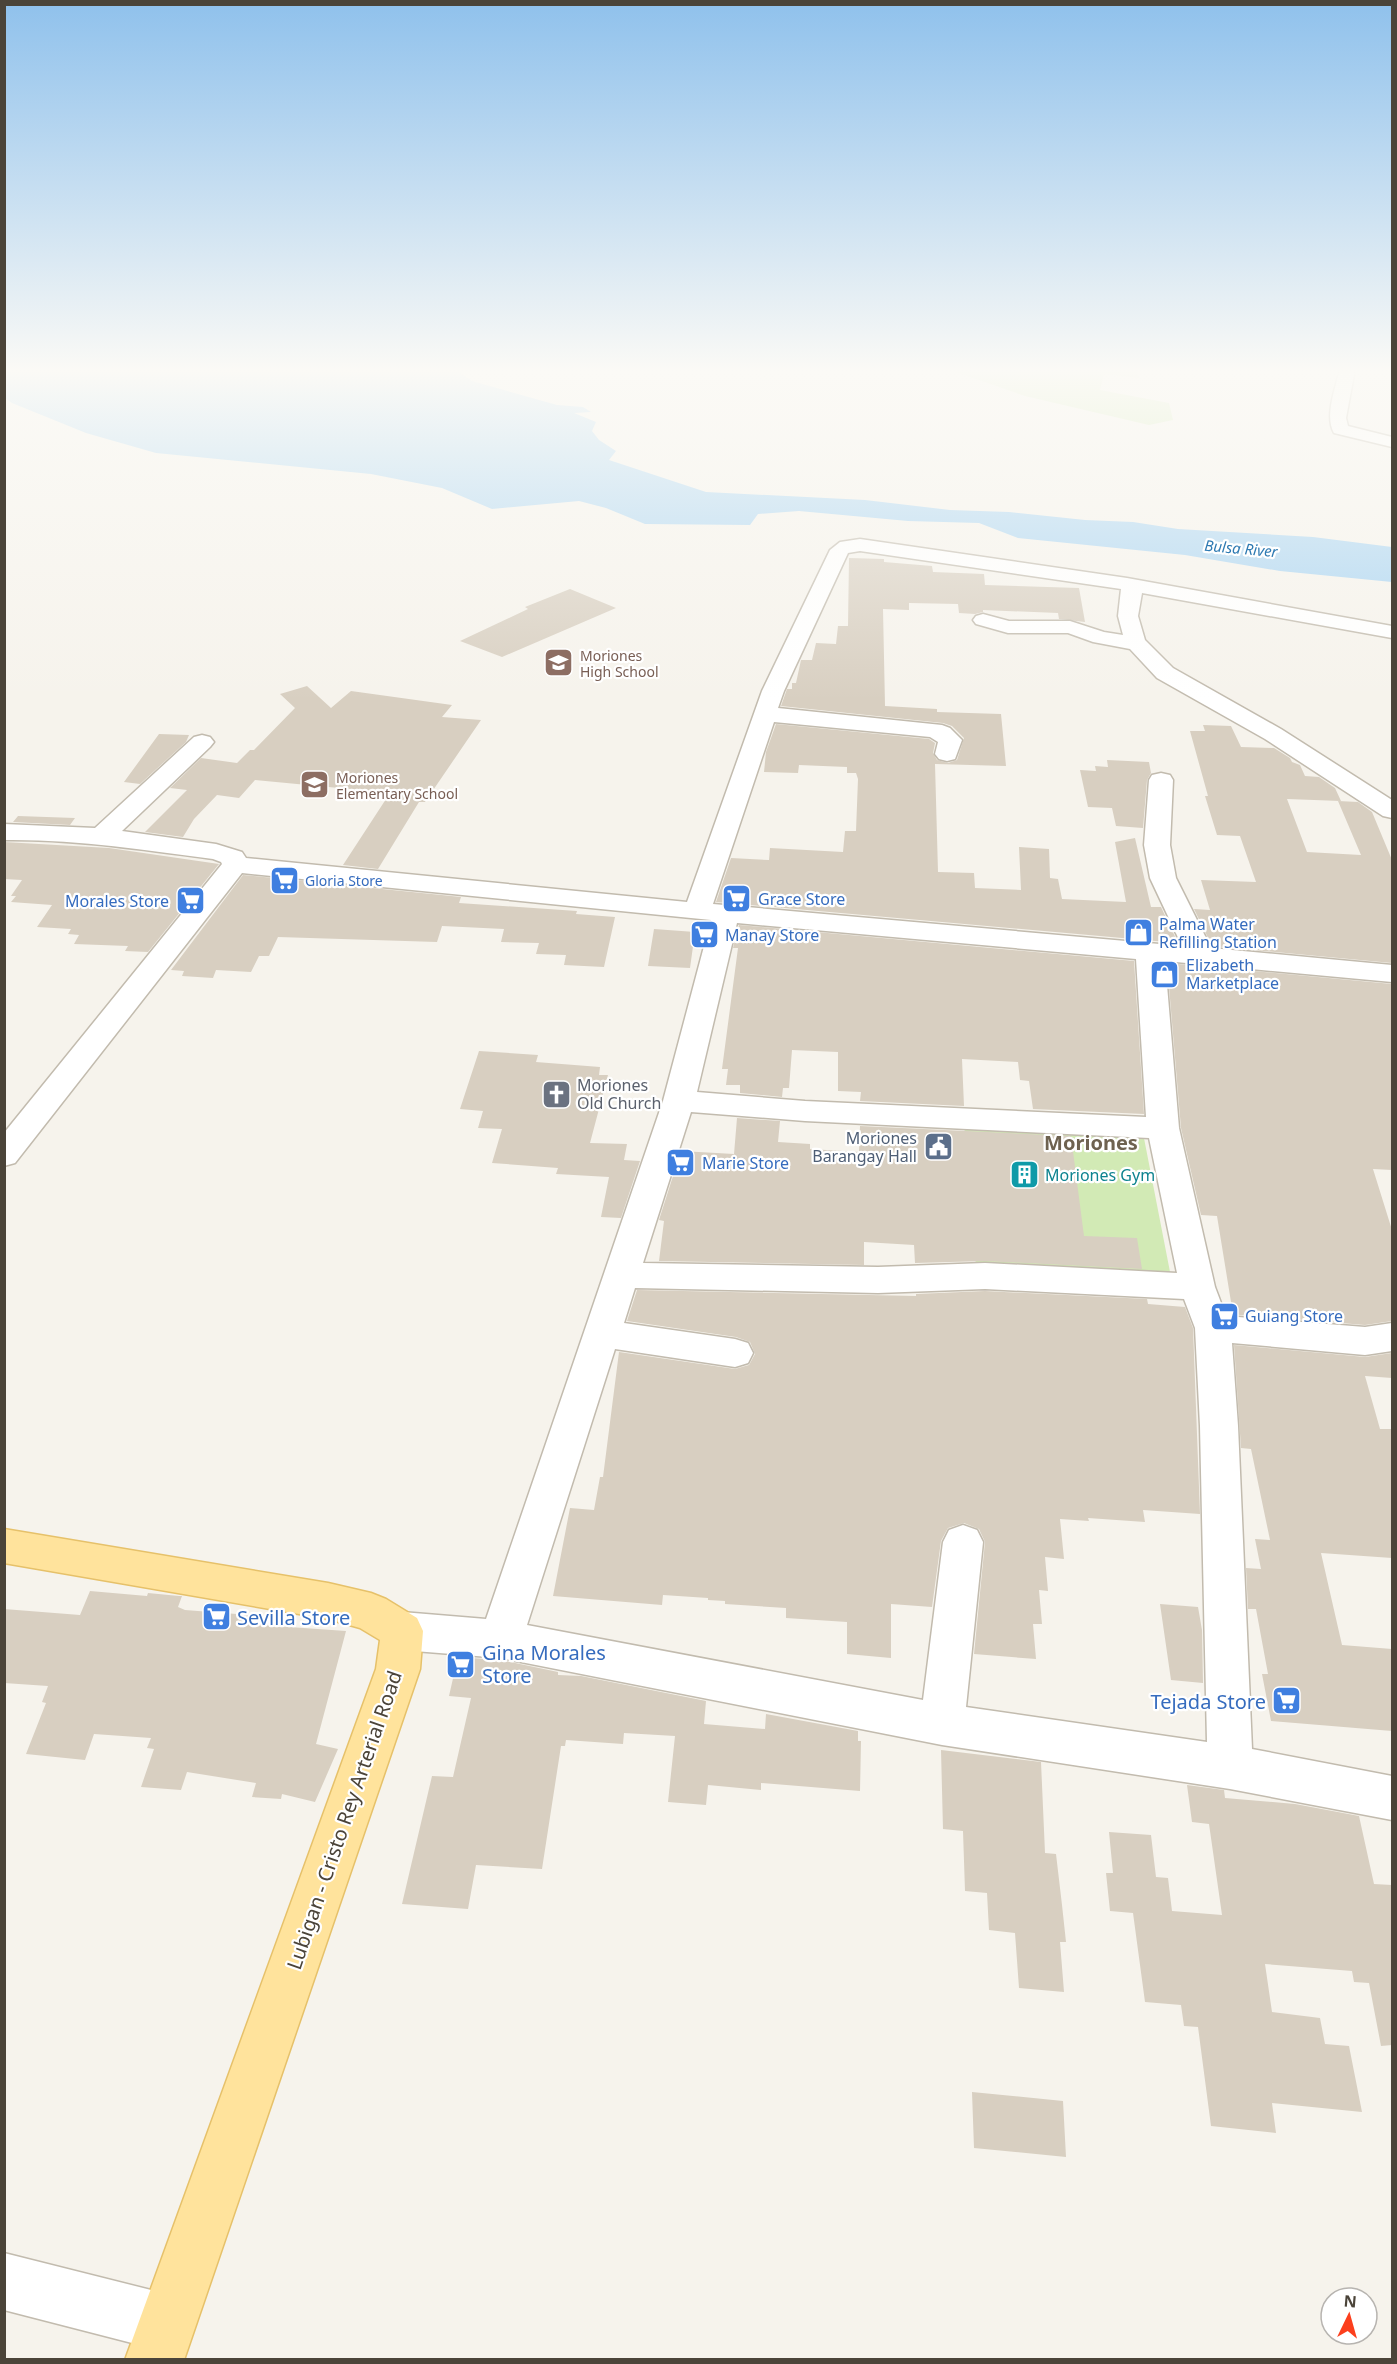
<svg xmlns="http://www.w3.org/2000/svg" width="1397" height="2364" font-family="'Noto Sans',sans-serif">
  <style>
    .green { fill: #d2eab5 }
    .water { fill: #a9d4f2 }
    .building { fill: #d8cfc1 }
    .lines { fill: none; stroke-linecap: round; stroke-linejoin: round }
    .minor-casing { stroke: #c2bbae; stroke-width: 3 }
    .major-casing { stroke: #e6c16a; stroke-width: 3 }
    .minor { fill: #fff; fill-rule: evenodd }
    .major { fill: #ffe39c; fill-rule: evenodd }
    .labels { text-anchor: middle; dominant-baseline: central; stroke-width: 4.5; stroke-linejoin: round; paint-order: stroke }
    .far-education-label { font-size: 14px; fill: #785e54; stroke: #fff; text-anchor: start }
    .far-shop-label { font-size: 14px; fill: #366cbe; stroke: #fff; text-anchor: start }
    .far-water-label { font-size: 15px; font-style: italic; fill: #2e7ab2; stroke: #fff }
    .shop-label { font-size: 16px; fill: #366cbe; stroke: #fff; text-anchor: start }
    .worship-label { font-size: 16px; fill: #5b616d; stroke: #fff; text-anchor: start }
    .service-label { font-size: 16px; fill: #4e5e75; stroke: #fff; text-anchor: end }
    .culture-label { font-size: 16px; fill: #0d838f; stroke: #fff; text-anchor: start }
    .quarter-label { font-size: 20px; font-weight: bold; fill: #6e6250; stroke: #fff }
    .near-shop-label { font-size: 20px; fill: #366cbe; stroke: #fff; text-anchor: start }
    .near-street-label { font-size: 20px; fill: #4b4439; stroke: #fff }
  </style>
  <rect width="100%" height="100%" fill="#f6f3ec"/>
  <path class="green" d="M947,369H1137L1139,378L1104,374L1100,390L1169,403L1173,420L1149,425L1025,396Z
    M964,1123L1143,1133L1171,1277L976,1267Z"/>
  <path class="water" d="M5,369H448L458,371L472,381L557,405L583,407L591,412L574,413L596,422L592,431L599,440L616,451L609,460L706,492L865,500L950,510L1009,512L1085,520L1133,522L1178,529L1313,537L1392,547V582L1280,571L1185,555L1018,538L979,523L908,521L799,511L758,514L750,525L645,524L606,508L579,501L492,509L442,488L371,474L156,453L86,433L12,403L5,398Z"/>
  <path class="building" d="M849,558L884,559V562L932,566L933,572L984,574L985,585L1079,588L1085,622L1059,619L1058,613L983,610V612L975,614L959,613L958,604L909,603V610L883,609L885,706L937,709V712L1001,714L1006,766L935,764L938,872L974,873L975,888L1021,890L1019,847L1049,849L1050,878L1058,879L1062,899L1126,902L1115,842L1135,838L1151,907H1161L1178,943L716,902L731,858L769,860L770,848L843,852L845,831H856L858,779L856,773H847V767L799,765L798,773L764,772L766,752L776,724L929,739L935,743L933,753L937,760L948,763L957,760L964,738L952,726L943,723L781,706L787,689H792V683H796L801,660H812L816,643L836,644L838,626H848Z
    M570,589L616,608L502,657L460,641L528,609L525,607Z
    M307,686L331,708L351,691L452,705L442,717L481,720L425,802H419L378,869L343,865L388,796L358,794L360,790L255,780L239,798L217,795L194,819L183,837L145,832L187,790L170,788L201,758L237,763L250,750H254L295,708L280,694Z
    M1203,725L1231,726L1241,747L1274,748L1290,758L1292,762L1300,765L1305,776L1319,777L1335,788L1341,801L1287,799L1307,852L1361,855L1338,801L1358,802L1372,812L1392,860V963L1212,946L1194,909L1210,910L1201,880L1256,882L1240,836L1217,835L1205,796H1208L1190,731H1205Z
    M159,734L189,735L186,742L140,784L124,782Z
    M1107,760L1149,762L1151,773L1147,780L1143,828L1116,826L1112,808L1088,807L1080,770L1096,771L1095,766L1108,767Z
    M18,816L75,818L70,825L13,822Z
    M4,842L109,848L219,864L148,952L125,951L128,946L74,944L79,935L68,934L71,929L37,927L52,905L11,902L16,896H11L22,880L4,879Z
    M243,875L461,897L459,903L577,911L576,914L615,917L604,967L564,965L566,955L536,954L539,943L501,942L504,929L442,926L437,942L278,937L269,956H259L251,972L216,970L213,978L182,976L184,971L171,970Z
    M739,925L1134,961L1144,1114L1033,1109L1029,1081L1020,1080L1018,1062L962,1059L964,1106L860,1101L861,1092L838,1091V1052L792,1050L789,1088H783L782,1097L740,1093V1085H726L728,1069H722L738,948H733Z
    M654,929L695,932L690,968L648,966Z
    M1167,963L1392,984V1170L1373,1169L1392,1230V1321L1365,1325L1228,1314L1225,1307L1232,1308L1217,1216L1201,1215L1181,1128Z
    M479,1051L538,1055L536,1062L600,1067L599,1075H608L590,1143L627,1144L624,1160L640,1161L621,1218L601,1217L609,1177L556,1174L558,1168L492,1163L502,1129L478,1128L483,1111L460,1109Z
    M737,1118L780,1121L778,1142L810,1144V1149L859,1152L860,1126L1071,1136L1084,1236L1137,1238L1142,1269L985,1261L915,1263L914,1245L864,1242V1265L659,1261L664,1221L659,1220L681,1151L734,1154Z
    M637,1290L916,1296V1294L985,1291L1147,1299L1148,1304L1185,1307L1193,1328L1200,1514L1143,1510L1145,1522L1088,1518L1089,1521L1060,1519L1064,1559L1045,1557L1048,1591L1039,1590L1042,1624H1033L1036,1659L974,1654L985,1542L979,1529L964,1523L948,1528L941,1541L932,1607L891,1604V1658L847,1654V1622L786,1618V1608L725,1604V1601L708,1600V1598L663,1595L662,1605L553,1596L570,1508L594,1510L600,1477H603L619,1352L735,1369L749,1365L755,1354L750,1342L736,1337L627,1321Z
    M1234,1345L1365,1357L1392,1353V1378L1365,1376L1380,1429H1392V1558L1321,1553L1342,1645L1392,1649V1731L1271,1721L1262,1674H1268L1256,1609H1248L1246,1568L1261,1569L1255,1539L1270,1540L1251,1449L1241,1448Z
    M90,1591L147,1596L148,1593L179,1596H182L178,1607L185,1610L263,1616L261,1625L346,1631L316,1744L338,1749L315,1802L282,1794L281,1799L252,1797L256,1783L187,1772L181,1790L141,1787L154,1749L147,1748L151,1738L94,1734L85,1760L26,1754L46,1703L42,1702L48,1686L4,1683V1609L80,1615Z
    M1160,1604L1198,1607L1202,1630L1203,1683L1171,1680Z
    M470,1658L501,1660L558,1672V1675L581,1676L706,1701L704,1724L765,1729L766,1714L858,1731V1741H861L860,1791L761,1783V1790L708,1785L706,1805L668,1802L675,1736L624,1733L623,1744L566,1740L565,1746H561L542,1869L476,1865L468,1909L402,1904L432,1776L453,1777L471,1698L449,1696L457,1661L469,1662Z
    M941,1750L1041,1762L1045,1853L1056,1854L1062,1905L1066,1942H1060L1064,1992L1019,1988L1015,1933L989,1930L987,1893L965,1891L963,1831L943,1829Z
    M1187,1785L1224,1790L1225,1798L1295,1804L1359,1816L1374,1884L1392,1885V2045L1381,2046L1369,1983L1354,1982L1352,1971L1265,1964L1272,2012L1320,2018L1325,2044L1349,2046L1362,2112L1272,2103L1276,2133L1211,2126L1198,2027L1184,2026L1181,2005L1145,2002L1133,1913L1110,1911L1106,1873H1113L1109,1832L1151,1835L1156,1877L1168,1878L1172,1911L1222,1915L1209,1824L1192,1822Z
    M972,2092L1063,2101L1066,2157L974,2148Z"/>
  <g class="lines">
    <defs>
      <path id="minor" d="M1340,369H1355L1346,418L1348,426L1392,437V447L1334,433C1324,416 1336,387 1340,369Z
        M860,539L1127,578L1392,626V638L1142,593L1138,616L1145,640L1173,668L1281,729L1392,800V818L1383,816L1265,739L1157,678L1130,649L1093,642L1068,633H1008L976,624L973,620L976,616L983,614L1009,621H1070L1104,632L1123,635L1118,616L1121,589L860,551L848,553L784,691L778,708L942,725L950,728L962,740L955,759L947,761L939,759L935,754L938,742L930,737L774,722L713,904L1182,946L1150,878L1144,845L1149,780L1152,775L1161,773L1170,775L1173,780L1170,845L1176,878L1211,948L1392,965V982L1165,961L1179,1128L1215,1287L1226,1316L1365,1327L1392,1323V1351L1365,1355L1232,1343L1238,1426L1252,1749L1392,1776V1820L1230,1789L942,1745L501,1658L402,1650L387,1644L381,1631L387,1618L402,1612L486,1619L663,1101L711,920L242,873L15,1163L4,1166V1133L222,864L221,862L213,859C144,850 75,839 4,840V824L95,828L194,737L202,735L210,737L214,742L210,747L122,831L216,844L242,852L246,858L687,902L762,691L830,550L840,542ZM737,923L1136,959L1146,1117L805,1101L697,1092ZM691,1112L805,1121L1149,1138L1177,1273L985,1263L878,1267L643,1263ZM635,1288L878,1293L985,1289L1184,1299L1195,1328L1200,1426L1207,1742L966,1707L983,1542L977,1530L963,1525L949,1530L943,1542L923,1700L527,1625L615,1349L735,1367L748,1363L753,1353L748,1343L735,1339L624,1323Z
        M4,2253L167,2294L187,2303L196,2323L187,2343L167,2352L4,2310Z"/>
      <path id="major" d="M4,1529L328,1583L371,1593L386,1599L417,1618L423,1631L420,1669L184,2360H125L376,1669L380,1640L360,1628L328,1619L4,1563Z"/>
    </defs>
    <use href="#minor" class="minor-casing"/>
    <use href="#major" class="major-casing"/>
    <use href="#minor" class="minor"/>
    <use href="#major" class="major"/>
  </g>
  <linearGradient id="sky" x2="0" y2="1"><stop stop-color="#8fc1ec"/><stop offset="0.53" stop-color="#fbfaf6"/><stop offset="1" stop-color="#fbfaf6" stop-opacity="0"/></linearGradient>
  <rect width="1397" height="700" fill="url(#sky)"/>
  <defs>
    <symbol id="school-square" viewBox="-11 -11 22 22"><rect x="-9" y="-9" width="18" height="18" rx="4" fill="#8d6e63" stroke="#fff"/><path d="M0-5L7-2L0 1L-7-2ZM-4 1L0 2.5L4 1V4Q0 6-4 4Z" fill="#fff"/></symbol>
    <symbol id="supermarket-square" viewBox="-11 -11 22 22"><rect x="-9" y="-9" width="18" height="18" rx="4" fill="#3f7fe0" stroke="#fff"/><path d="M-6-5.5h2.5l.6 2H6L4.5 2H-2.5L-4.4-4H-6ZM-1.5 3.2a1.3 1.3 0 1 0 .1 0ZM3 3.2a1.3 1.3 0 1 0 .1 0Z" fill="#fff"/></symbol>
    <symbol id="shop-square" viewBox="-11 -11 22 22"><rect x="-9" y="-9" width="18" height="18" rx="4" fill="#3f7fe0" stroke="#fff"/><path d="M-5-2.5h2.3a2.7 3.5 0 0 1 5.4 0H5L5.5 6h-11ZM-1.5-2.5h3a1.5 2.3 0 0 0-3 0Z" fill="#fff"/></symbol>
    <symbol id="church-square" viewBox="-11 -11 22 22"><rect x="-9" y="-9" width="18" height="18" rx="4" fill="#6b7280" stroke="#fff"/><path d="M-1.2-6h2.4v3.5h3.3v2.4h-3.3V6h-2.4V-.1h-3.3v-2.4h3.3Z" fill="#fff"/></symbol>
    <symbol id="civic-square" viewBox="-11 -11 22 22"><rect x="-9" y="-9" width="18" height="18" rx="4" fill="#5c6f8a" stroke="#fff"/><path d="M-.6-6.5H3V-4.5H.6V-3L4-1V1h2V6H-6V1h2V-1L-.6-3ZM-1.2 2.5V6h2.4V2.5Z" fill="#fff"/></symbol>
    <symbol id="building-square" viewBox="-11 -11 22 22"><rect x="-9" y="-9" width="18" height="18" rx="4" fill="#0f9aa8" stroke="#fff"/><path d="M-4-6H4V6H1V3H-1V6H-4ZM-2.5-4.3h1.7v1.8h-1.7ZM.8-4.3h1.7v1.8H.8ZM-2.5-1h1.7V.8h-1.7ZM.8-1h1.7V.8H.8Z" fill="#fff"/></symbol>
  </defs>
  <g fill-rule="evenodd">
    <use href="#school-square" x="542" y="646" width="33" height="33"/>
    <use href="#school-square" x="298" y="768" width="33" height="33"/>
    <use href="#supermarket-square" x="268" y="864" width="33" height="33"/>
    <use href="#supermarket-square" x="720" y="882" width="33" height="33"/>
    <use href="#supermarket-square" x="174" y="884" width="33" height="33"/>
    <use href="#shop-square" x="1122" y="916" width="33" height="33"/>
    <use href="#supermarket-square" x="688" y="918" width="33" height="33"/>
    <use href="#shop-square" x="1148" y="958" width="33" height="33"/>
    <use href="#church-square" x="540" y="1078" width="33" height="33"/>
    <use href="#civic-square" x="922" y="1130" width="33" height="33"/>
    <use href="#supermarket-square" x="664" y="1146" width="33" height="33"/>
    <use href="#building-square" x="1008" y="1158" width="33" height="33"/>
    <use href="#supermarket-square" x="1208" y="1300" width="33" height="33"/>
    <use href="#supermarket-square" x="200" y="1600" width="33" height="33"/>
    <use href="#supermarket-square" x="444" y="1648" width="33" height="33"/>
    <use href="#supermarket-square" x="1270" y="1684" width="33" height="33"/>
  </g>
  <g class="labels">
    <g class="far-education-label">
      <text x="580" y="655">Moriones<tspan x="580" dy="16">High School</tspan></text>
      <text x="336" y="777">Moriones<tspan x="336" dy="16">Elementary School</tspan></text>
    </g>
    <g class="far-shop-label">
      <text x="305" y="880">Gloria Store</text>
    </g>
    <g class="far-water-label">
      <text transform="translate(1241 548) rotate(5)">Bulsa River</text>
    </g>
    <g class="shop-label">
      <text x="758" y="899">Grace Store</text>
      <text x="169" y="901" text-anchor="end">Morales Store</text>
      <text x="1159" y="924">Palma Water<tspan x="1159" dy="18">Refilling Station</tspan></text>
      <text x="725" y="935">Manay Store</text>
      <text x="1186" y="965">Elizabeth<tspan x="1186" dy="18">Marketplace</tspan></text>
      <text x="702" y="1163">Marie Store</text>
      <text x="1245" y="1316">Guiang Store</text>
    </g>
    <g class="worship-label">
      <text x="577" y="1085">Moriones<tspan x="577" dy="18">Old Church</tspan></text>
    </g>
    <g class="service-label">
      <text x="917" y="1138">Moriones<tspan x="917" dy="18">Barangay Hall</tspan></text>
    </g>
    <g class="culture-label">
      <text x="1045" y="1175">Moriones Gym</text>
    </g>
    <g class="quarter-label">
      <text x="1091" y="1142">Moriones</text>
    </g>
    <g class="near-shop-label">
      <text x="237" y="1617">Sevilla Store</text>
      <text x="482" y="1652">Gina Morales<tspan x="482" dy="23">Store</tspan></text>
      <text x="1266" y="1701" text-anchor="end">Tejada Store</text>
    </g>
    <g class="near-street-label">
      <text transform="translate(344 1820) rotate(-71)">Lubigan - Cristo Rey Arterial Road</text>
    </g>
  </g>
  <rect width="1397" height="2364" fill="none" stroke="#4b4439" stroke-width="12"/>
  <g transform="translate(1349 2316) rotate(5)"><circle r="28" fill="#ffffff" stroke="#b7b4b0" stroke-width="1.5"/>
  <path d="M0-4.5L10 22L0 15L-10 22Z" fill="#fc3f1d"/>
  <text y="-9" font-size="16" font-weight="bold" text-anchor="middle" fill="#4b4439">N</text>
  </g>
</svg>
